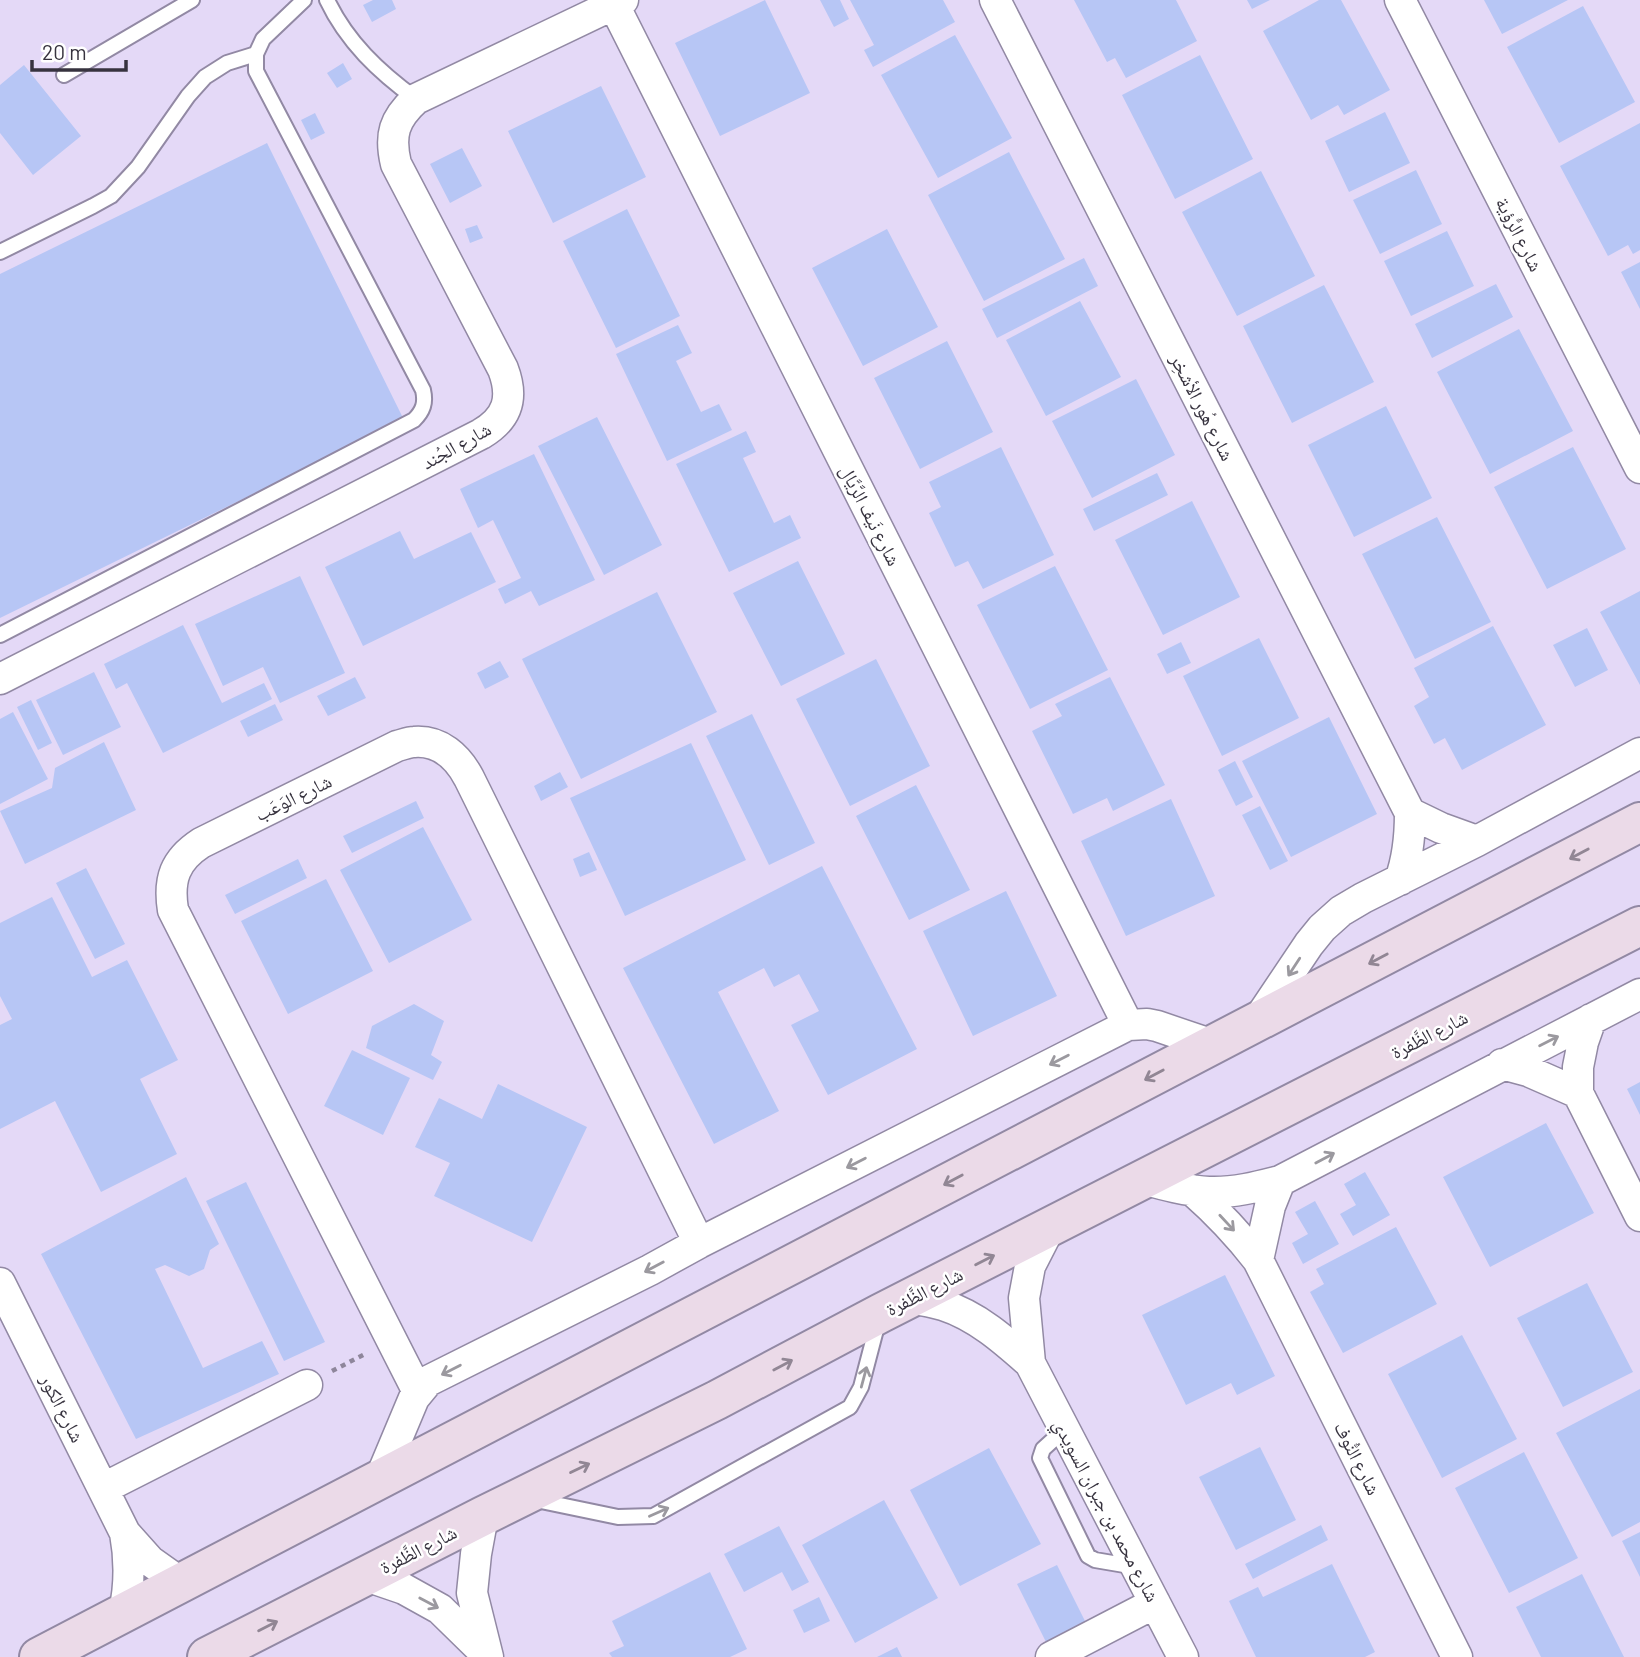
<svg xmlns="http://www.w3.org/2000/svg" width="1640" height="1657" font-family="Barlow,'Noto Naskh Arabic',sans-serif">
  <style>
    .building { fill: #b7c6f5 }
    .lines { fill: none; stroke-linecap: round; stroke-linejoin: round }
    .service-casing { stroke: #9289a4; stroke-width: 18 }
    .minor-casing { stroke: #9289a4; stroke-width: 33 }
    .secondary-casing { stroke: #9289a4; stroke-width: 42 }
    .path { stroke: #8e869b; stroke-width: 4.5; stroke-dasharray: 5 5; stroke-linecap: butt }
    .service { stroke: #fff; stroke-width: 14 }
    .minor { stroke: #fff; stroke-width: 30 }
    .secondary { stroke: #ebdae8; stroke-width: 38 }
    .oneway { stroke: #918694 }
    .oneway2 { stroke: #9b999f }
    .labels { text-anchor: middle; dominant-baseline: central; stroke-width: 5; stroke-linejoin: round; paint-order: stroke }
    .street-label { font-size: 19px; fill: #37333f; stroke: #fff }
  </style>
  <rect width="100%" height="100%" fill="#e4d9f7"/>
  <path class="building" d="M373,0H392L396,9L372,22L363,5Z
    M765,0L810,93L720,136L675,43Z
    M820,0H840L849,19L834,27Z
    M850,0H943L955,22L873,67L864,50L874,45Z
    M1074,0H1176L1197,41L1126,78L1115,58L1107,62Z
    M1247,0H1270L1252,9Z
    M1319,0H1341L1390,90L1344,115L1338,105L1311,120L1263,31Z
    M1484,0H1568L1502,34Z
    M1583,6L1635,102L1559,143L1507,47Z
    M955,35L1012,138L938,178L881,75Z
    M1200,55L1253,159L1175,199L1122,95Z
    M343,63L352,79L337,88L327,73Z
    M24,65L81,136L33,175L0,133V85Z
    M601,86L646,177L553,223L508,131Z
    M1385,112L1410,163L1349,192L1325,141Z
    M315,113L325,133L311,140L301,120Z
    M1640,123V250L1633,254L1628,245L1608,256L1560,166Z
    M267,143L404,420L0,618V274Z
    M462,148L482,186L450,203L430,164Z
    M1009,152L1065,259L984,301L928,195Z
    M1416,170L1442,224L1380,254L1353,200Z
    M1261,171L1315,276L1237,316L1182,212Z
    M627,209L680,316L616,348L563,241Z
    M477,225L483,238L470,243L465,229Z
    M887,229L938,327L863,366L812,268Z
    M1447,231L1474,286L1411,316L1384,261Z
    M1084,258L1098,286L997,338L982,309Z
    M1640,262V309L1621,272Z
    M1496,284L1513,317L1432,358L1415,324Z
    M1324,285L1374,382L1292,423L1243,326Z
    M1080,301L1121,377L1046,416L1006,340Z
    M678,325L692,353L676,361L701,412L719,404L732,430L667,461L616,354Z
    M1519,329L1573,431L1490,474L1437,372Z
    M947,341L993,432L920,469L874,378Z
    M1136,379L1175,455L1092,498L1052,421Z
    M1386,406L1432,498L1354,537L1308,445Z
    M597,417L662,545L604,575L538,446Z
    M746,431L756,452L743,458L774,523L790,515L801,538L729,572L676,464Z
    M1001,447L1054,555L983,589L968,561L955,567L929,513L941,507L929,482Z
    M1573,447L1626,549L1547,589L1494,487Z
    M534,454L595,580L539,606L531,591L505,604L498,589L521,578L493,520L478,528L460,489Z
    M1157,473L1168,495L1094,531L1083,509Z
    M1192,501L1240,597L1163,635L1115,540Z
    M1437,517L1491,622L1415,659L1362,554Z
    M400,531L414,559L471,532L496,582L363,646L325,567Z
    M798,561L845,654L781,686L733,593Z
    M1055,566L1108,670L1030,709L977,605Z
    M300,576L345,673L280,703L263,667L223,686L195,624Z
    M1640,591V685L1600,612Z
    M657,592L717,712L581,779L522,659Z
    M183,625L222,703L264,683L272,699L163,753L127,683L116,689L104,664Z
    M1493,626L1546,725L1462,770L1445,738L1434,744L1414,706L1429,697L1414,668Z
    M1587,628L1608,670L1575,687L1553,645Z
    M1259,638L1299,718L1222,756L1183,676Z
    M1181,642L1191,663L1167,674L1157,654Z
    M876,659L930,766L850,806L796,699Z
    M500,661L509,677L485,689L477,673Z
    M94,672L121,727L63,755L36,700Z
    M355,677L366,698L328,716L317,696Z
    M1110,677L1165,785L1113,811L1107,798L1073,814L1032,731L1062,716L1055,704Z
    M31,700L52,743L38,750L17,707Z
    M275,704L283,720L248,737L240,721Z
    M13,712L48,779L0,804V719Z
    M752,714L815,843L769,865L706,736Z
    M1329,717L1377,814L1291,857L1242,761Z
    M104,742L136,810L25,864L0,811L52,788L55,768Z
    M691,743L746,860L625,916L570,798Z
    M1235,761L1253,797L1236,806L1218,770Z
    M560,772L568,787L541,801L534,786Z
    M916,785L970,890L909,920L856,816Z
    M1171,799L1215,896L1126,936L1081,841Z
    M416,801L424,818L352,853L343,836Z
    M1260,806L1288,861L1270,870L1242,815Z
    M423,827L472,920L389,963L340,870Z
    M589,852L597,870L580,877L573,859Z
    M298,859L307,878L235,914L225,895Z
    M822,866L917,1049L828,1095L791,1025L819,1011L799,974L774,987L764,968L718,992L779,1111L714,1144L623,968Z
    M86,868L125,944L95,959L56,883Z
    M326,879L373,971L288,1014L241,921Z
    M1006,891L1057,996L973,1036L923,931Z
    M52,897L92,977L127,960L178,1060L140,1079L177,1154L101,1192L55,1101L0,1129V1025L12,1019L0,996V923Z
    M414,1004L444,1021L431,1055L442,1062L433,1080L366,1048L372,1026Z
    M352,1050L410,1078L383,1135L324,1106Z
    M1640,1082V1115L1627,1089Z
    M498,1084L587,1127L532,1242L434,1196L450,1163L415,1147L439,1098L482,1119Z
    M1546,1123L1594,1213L1490,1267L1443,1177Z
    M1365,1172L1390,1215L1353,1236L1340,1214L1356,1205L1344,1184Z
    M186,1177L219,1244L210,1250L204,1269L189,1276L165,1265L155,1269L203,1368L262,1341L279,1374L136,1439L41,1254Z
    M246,1182L325,1342L284,1361L206,1201Z
    M1315,1201L1339,1244L1303,1264L1292,1243L1308,1234L1295,1212Z
    M1396,1227L1437,1304L1343,1353L1310,1292L1324,1284L1316,1269Z
    M1225,1275L1275,1376L1237,1395L1231,1383L1186,1405L1142,1315Z
    M1587,1283L1633,1372L1563,1407L1517,1318Z
    M1462,1335L1517,1439L1442,1478L1388,1374Z
    M1640,1389V1522L1612,1537L1556,1433Z
    M1260,1447L1296,1520L1236,1550L1199,1477Z
    M989,1448L1041,1544L960,1586L910,1490Z
    M1524,1452L1578,1558L1509,1593L1455,1488Z
    M884,1500L938,1598L855,1643L802,1545Z
    M1321,1525L1328,1540L1253,1579L1245,1564Z
    M779,1526L809,1582L792,1591L782,1572L744,1592L724,1554Z
    M1640,1532V1577L1622,1541Z
    M1332,1564L1375,1652L1365,1657H1256L1229,1601L1258,1587L1263,1597Z
    M1057,1565L1086,1623L1046,1642L1017,1584Z
    M710,1572L747,1649L730,1657H612L609,1653L624,1646L612,1621Z
    M1582,1574L1624,1657H1541L1516,1607Z
    M819,1597L830,1621L804,1633L793,1610Z
    M897,1647L902,1657H877Z"/>
  <g class="lines">
    <defs>
      <path id="service" d="M327,0C347,42 379,72 416,99
        M64,75L192,0
        M0,252L93,206L111,196L138,167L188,96L205,77L227,63L256,54
        M0,635L414,420C423,411 426,403 423,390L256,71V54L263,39L304,0
        M1065,1429L1043,1449L1040,1458L1088,1556L1095,1560L1136,1567
        M536,1500L618,1517L653,1516L850,1407L861,1387L878,1322"/>
      <path id="minor" d="M995,0L1410,813C1410,837 1408,858 1400,880
        M1400,0L1640,468
        M614,5L1128,1025
        M0,679L481,434C508,418 514,398 503,369L396,164C389,135 394,119 416,99L623,0
        M1410,813L1441,828L1477,841
        M1591,1019L1583,1042L1578,1067V1093L1640,1216
        M1258,1020L1309,944L1322,928L1341,911L1363,898L1477,841L1640,753
        M1502,1064L1528,1071L1578,1093
        M1143,1179C1164,1185 1186,1191 1209,1192C1233,1193 1257,1187 1280,1181L1640,994
        M1192,1190C1217,1212 1238,1234 1258,1260L1457,1657
        M1050,1227L1030,1266L1024,1298L1030,1363L1183,1657
        M1258,1260L1270,1206L1280,1181
        M0,1283L125,1533L150,1561L181,1583
        M910,1298C921,1300 932,1302 943,1305C977,1316 1004,1340 1030,1363
        M418,1392L173,910C168,879 175,860 201,843L397,746C402,745 408,742 414,742C440,740 458,757 469,778L699,1243
        M380,1479L414,1398L428,1381L650,1270L699,1243L1128,1025L1147,1024L1157,1026L1213,1045
        M104,1488L307,1385
        M483,1516L476,1554L472,1593L488,1657
        M366,1576L404,1589L440,1609L487,1655
        M124,1612C130,1585 130,1560 125,1533
        M1051,1657L1155,1603"/>
      <path id="secondary" d="M39,1657L1640,822
        M207,1657L483,1516L717,1400L881,1313L1640,926"/>
    </defs>
    <use href="#service" class="service-casing"/>
    <use href="#minor" class="minor-casing"/>
    <use href="#secondary" class="secondary-casing"/>
    <path class="path" d="M332,1371L365,1354"/>
    <use href="#service" class="service"/>
    <use href="#minor" class="minor"/>
    <use href="#secondary" class="secondary"/>
  </g>
  <defs><path id="oneway-shaft" d="M-6 0H5M1.5-3L5.5 0L1.5 3" fill="none" stroke-width="1.6" stroke-linecap="round" stroke-linejoin="round" transform="scale(1.75)"/></defs>
  <g class="oneway">
    <use href="#oneway-shaft" transform="translate(1579 854) rotate(152)"/>
    <use href="#oneway-shaft" transform="translate(1378 959) rotate(152)"/>
    <use href="#oneway-shaft" transform="translate(1154 1075) rotate(152)"/>
    <use href="#oneway-shaft" transform="translate(953 1180) rotate(152)"/>
    <use href="#oneway-shaft" transform="translate(985 1260) rotate(-27)"/>
    <use href="#oneway-shaft" transform="translate(783 1365) rotate(-28)"/>
    <use href="#oneway-shaft" transform="translate(580 1468) rotate(-26)"/>
    <use href="#oneway-shaft" transform="translate(268 1626) rotate(-27)"/>
  </g>
  <g class="oneway2">
    <use href="#oneway-shaft" transform="translate(1294 967) rotate(123)"/>
    <use href="#oneway-shaft" transform="translate(1549 1041) rotate(-27)"/>
    <use href="#oneway-shaft" transform="translate(1059 1060) rotate(153)"/>
    <use href="#oneway-shaft" transform="translate(1325 1158) rotate(-28)"/>
    <use href="#oneway-shaft" transform="translate(856 1163) rotate(153)"/>
    <use href="#oneway-shaft" transform="translate(1227 1223) rotate(47)"/>
    <use href="#oneway-shaft" transform="translate(654 1267) rotate(152)"/>
    <use href="#oneway-shaft" transform="translate(451 1370) rotate(153)"/>
    <use href="#oneway-shaft" transform="translate(864 1377) rotate(-75)"/>
    <use href="#oneway-shaft" transform="translate(659 1512) rotate(-24)"/>
    <use href="#oneway-shaft" transform="translate(429 1603) rotate(28)"/>
  </g>
  <g class="labels">
    <g class="street-label">
      <text transform="translate(1520 234) rotate(63)">شارع الرُّؤية</text>
      <text transform="translate(1203 407) rotate(63)">شارع هُور الأشخِر</text>
      <text transform="translate(456 445) rotate(-29)">شارع الجُند</text>
      <text transform="translate(871 515) rotate(63)">شارع نَيف الرَّيَّال</text>
      <text transform="translate(293 797) rotate(-26)">شارع الوَعَب</text>
      <text transform="translate(1429 1034) rotate(-27)">شارع الظَّفرة</text>
      <text transform="translate(924 1291) rotate(-27)">شارع الظَّفرة</text>
      <text transform="translate(63 1408) rotate(63)">شارع الكور</text>
      <text transform="translate(1358 1458) rotate(63)">شارع النُّوف</text>
      <text transform="translate(1107 1510) rotate(62)">شارع محمد بن جبران السويدي</text>
      <text transform="translate(418 1549) rotate(-27)">شارع الظَّفرة</text>
    </g>
  </g>
  <path d="M32 60v10h94v-10" fill="none" stroke="#37333f" stroke-width="3.5"/>
  <text x="42" y="60" font-size="21" fill="#37333f" stroke="#ffffff" stroke-width="5" paint-order="stroke">20 m</text>
</svg>
